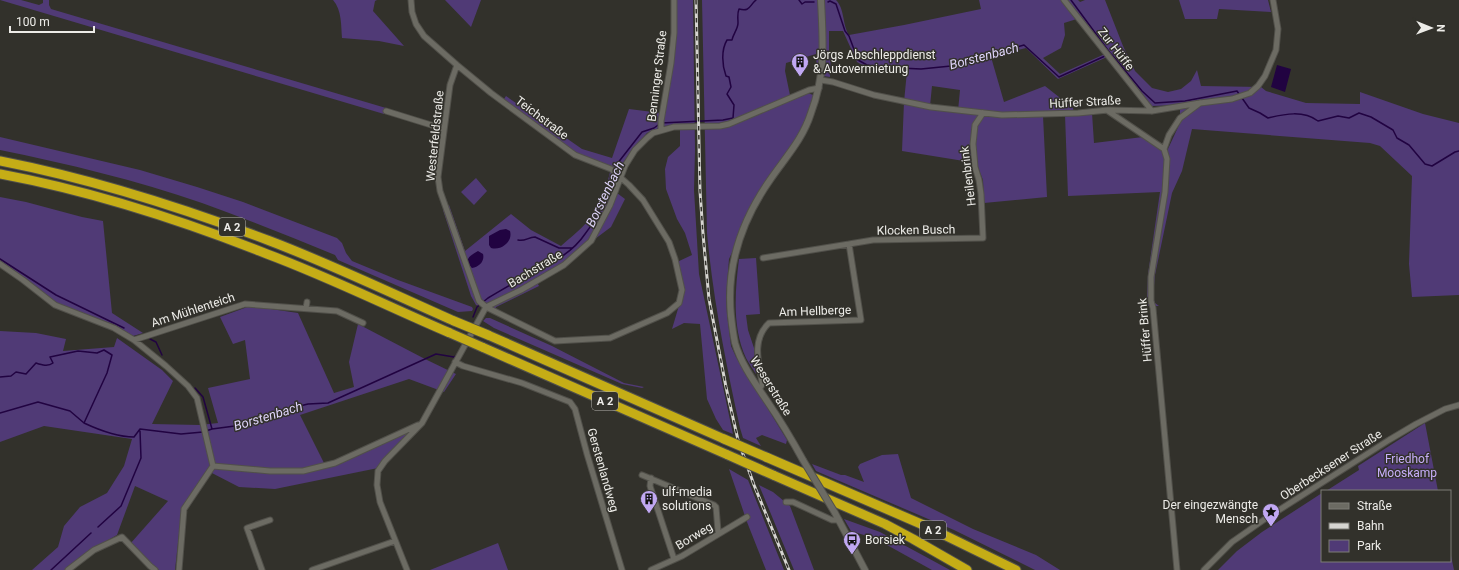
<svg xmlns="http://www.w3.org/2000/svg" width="1459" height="570" font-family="Roboto,sans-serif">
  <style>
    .green { fill: #503a76; fill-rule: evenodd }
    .water { fill: #210341 }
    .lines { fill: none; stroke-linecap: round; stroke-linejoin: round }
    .stream { stroke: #210341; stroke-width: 1.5 }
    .minor-casing { stroke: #51504a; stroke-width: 7 }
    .tertiary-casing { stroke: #51504a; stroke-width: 8 }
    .motorway-casing { stroke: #51504a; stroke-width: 11 }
    .minor { stroke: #6c6b63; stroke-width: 5 }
    .tertiary { stroke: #6c6b63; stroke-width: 6 }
    .motorway { stroke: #c5ad16; stroke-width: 9 }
    .rail-casing { stroke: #d6d5d1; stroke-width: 3 }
    .rail { stroke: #32312b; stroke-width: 1.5; stroke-dasharray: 4.5; stroke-linecap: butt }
    .tertiary-bridge-casing { stroke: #51504a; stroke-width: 8; stroke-linecap: butt }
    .motorway-bridge-casing { stroke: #51504a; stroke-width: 11; stroke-linecap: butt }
    .tertiary-bridge { stroke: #6c6b63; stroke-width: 6 }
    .motorway-bridge { stroke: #c5ad16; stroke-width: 9 }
    .labels { text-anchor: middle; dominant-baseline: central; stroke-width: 3; stroke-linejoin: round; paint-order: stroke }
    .shield { fill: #32312b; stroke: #b5b4af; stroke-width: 1 }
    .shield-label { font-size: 11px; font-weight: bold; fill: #edece8 }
    .street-label { font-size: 12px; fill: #edece8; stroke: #32312b }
    .poi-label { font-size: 12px; fill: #edece8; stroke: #32312b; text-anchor: start }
    .park-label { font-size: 12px; fill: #c7aefa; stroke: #32312b }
    .water-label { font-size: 13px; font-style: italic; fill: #dfd4fa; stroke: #32312b }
  </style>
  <rect width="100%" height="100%" fill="#32312b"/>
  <path class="green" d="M0,0H21L39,5L43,3V0H49V5L51,9L386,108L384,114Z
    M333,0H377L375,1L373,11L404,46L379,41L342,38C341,26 342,10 333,0Z
    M445,0H481L471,27Z
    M673,0H693L695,150L694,190L699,274L733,434L723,430L716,419L707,399L700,324L684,323L672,329L683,292L677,262L692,255L685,233L677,219L666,189L665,169L668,157L680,146V125L664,126L647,133L634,148L622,164L613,190L625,199L611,227L563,263L536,280L539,286L496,307L495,311L476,305L471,296L443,210L449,205L465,251L511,214L531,230L561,246C571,237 584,227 592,216C600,206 609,180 611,167L574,158L504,99L506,96L582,149L612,158L629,109L661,113C667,75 672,39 673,0Z
    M702,0H836C845,9 842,24 849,35L904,25L981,9L979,0H1078L1080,2L1085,0H1105L1123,46L1135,71L1152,88L1168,92L1181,89L1191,81L1197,70L1201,86L1261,87L1266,91L1306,103L1360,104V92L1423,114L1459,123V295L1412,297L1409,264L1412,176L1380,146L1370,143L1192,129L1182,171L1172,193L1155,275L1153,297L1155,303L1159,306H1146L1149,303L1147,297L1148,274L1160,192L1068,196L1065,115L1043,116L1047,197L984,203L983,180L978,167V161L970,162L902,151L904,102L907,71L864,66L857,62L843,31H829V51H831L830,77L817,75L816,54L786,63L785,71L791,100L808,93L813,95L814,99L803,132L771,179L746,223L729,259L726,297L727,314L731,346L736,357L787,440L786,444L762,435L756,438L761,446L743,438L740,428C726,364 713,299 707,233ZM1080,18L1151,106L1180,105V123L1167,151L1143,137L1094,143L1092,113L1074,115L1073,108L1045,86L1004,102L991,57L1026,48L1058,79L1107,57L1105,54L1060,74L1043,58L1061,48L1065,35L1064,23ZM932,86L960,90L958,111L930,106Z
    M1179,0H1268L1271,12L1219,9L1217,19H1185Z
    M0,137L140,170L197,187L243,202L337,238L342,243L346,253L352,261L398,280L472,307L473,309L472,311L458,312L338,260L335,255C291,237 247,219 202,203C136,180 68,164 0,150Z
    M476,178L487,191L474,205L461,192Z
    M0,197L26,202L82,217L103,221L112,313L143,333L133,336L113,324L56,305L0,265Z
    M756,258L760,314L746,315L748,330L754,348L756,374C753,369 749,364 746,358C732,328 735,291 739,259Z
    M250,306L298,313L334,393L354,387L349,362L358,324L425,359L456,374L444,392L409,379L300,415L326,467L418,427L378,468L275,489L239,487L208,471L182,507L175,570H159L150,565L130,544L168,501L135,486L117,535L94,548L65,570H32L58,547L64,526L80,507L107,493L124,466L132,439L44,426L0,442V331L36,333L66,339L63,351L114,347L117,338L162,370L173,381L152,424L200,425L218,423L208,388L250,379L245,340L233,344L220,317Z
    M486,318H490L552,346L624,383L644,387L642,388L622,384L494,328L483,321Z
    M1425,423L1438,491H1326L1359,470L1358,466Z
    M898,454L911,498L973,529L1036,555L1060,570H1035L954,530L816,471L812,464L841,475H845L864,482L858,467L860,464L882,455Z
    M729,469L748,480L784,570H766L747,522Z
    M759,485L773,492L790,506L814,570H794Z
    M1322,493V561H1450V551L1454,570H1218L1237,551L1262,532Z
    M844,519L880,532L950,570H932L878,540L867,536L851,531Z
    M498,543L508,570H430Z"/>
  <path class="water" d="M1277,65L1291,69L1285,92L1271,87Z
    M506,229L510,231C513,241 502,251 491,248L489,245V236L500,230Z
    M478,251L483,254C485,261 479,267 472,268C463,259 470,256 478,251Z"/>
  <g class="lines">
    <path class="stream" d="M799,0L802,4L805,2H814
      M1071,0L1110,53
      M828,2L830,1L836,4L845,31L849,36L858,60L867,65L879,67L921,69L951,66L1024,45L1059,77L1105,56
      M1109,54L1110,53L1113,56L1142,91L1155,103L1185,101L1237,91L1239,94
      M1242,98L1249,108L1260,113L1268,118C1285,114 1303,110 1318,121L1338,116L1349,118L1359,113L1371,117L1393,130L1397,138L1409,145L1425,164L1432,166L1455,152L1459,151
      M615,169L617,164L642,132L654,128L661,123L723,120L733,118L734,105L727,94L731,87L729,77L726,76C722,65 721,50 727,40H732C733,34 738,29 738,23C738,18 737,14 739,9C750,12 749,6 756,0
      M518,240C525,242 528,237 535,237L559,248H572
      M0,259L56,295L124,328
      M473,317L477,307L488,298C500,291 513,283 525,277C547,265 571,255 585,234C599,216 606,195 614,173
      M150,339L156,342L162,355
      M0,377L11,376L16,372L26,374L36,363C42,365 48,367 53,363L50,357L78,351L97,353L104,350L112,355L107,373L84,423C99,430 117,437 134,437L140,429L181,434L203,432
      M195,388L203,397L212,429
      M0,413L38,402L70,411L84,423
      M206,431L212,429L250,424L275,412L308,404L328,403L436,354L454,357L458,354
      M98,527L121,506L141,458L140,431
      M51,570L91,533"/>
    <defs>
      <path id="minor" d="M411,0L412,12L416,24L424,36L457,65L491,93L575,155L611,169L629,185L643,200L669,242L675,259L682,290L679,303L667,313L610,338L555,341L486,307L479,301L440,191L438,177L450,85L457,65
        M1064,0L1152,111
        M821,80L833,82L874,95L898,100L931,107L1002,115L1078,113L1108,110L1152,111L1200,103L1232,99L1250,93L1258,86L1265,76L1276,50L1278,29L1273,0
        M386,111L444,129
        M1108,111L1164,149
        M661,130V121L671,63L674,33V0
        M763,258L849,244
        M0,264L23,280L55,305L114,328L134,340L166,366L188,386L197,398L213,466L184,509L179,570
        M306,308L307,302
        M134,340L245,304L337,311L363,323
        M455,362L463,366L522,383L570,402L575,409L587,454L622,570
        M759,389L762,385V382C758,361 752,339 769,323L861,320L849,244L873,240L983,238L981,194L979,180L975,167L973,144L975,125L983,113
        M213,466L270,471H303L335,463L418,425
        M642,475L714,505L716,507L718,531L719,533
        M651,478L650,486L674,559
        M786,502H793L832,520H839
        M68,570L94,550L122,537L150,566L155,570
        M262,570L247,528L270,520
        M312,570L395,541
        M407,570L380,502L377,485L378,471L385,461L422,423L486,307L521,290L564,265L591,241L610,205L625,166L635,150L647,138L653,133L674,127L720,126L729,124L809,90L819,88
        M651,570L682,556L747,517
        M1177,570L1153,308L1151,301V277L1165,192L1167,159L1164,149L1169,135L1180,118L1200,103
        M1204,570L1232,542L1265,519L1389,440L1416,424L1445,409L1459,405"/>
      <path id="tertiary" d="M803,460C792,440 780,420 767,401C755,383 741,364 735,343C733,334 732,325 731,316C726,266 742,220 770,180C785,158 803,139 811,113C826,73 823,42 821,0
        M835,513L865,570"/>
      <path id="motorway" d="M0,161C92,179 183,208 270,241C333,265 393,294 454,321
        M0,174C91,191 181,220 267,254C329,277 389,307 450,333
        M488,335L724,439
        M482,347L728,455
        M766,457L928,527L1016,570
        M773,475L885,524L913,539L967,570"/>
    </defs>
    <use href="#minor" class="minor-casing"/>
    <use href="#tertiary" class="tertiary-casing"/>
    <use href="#motorway" class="motorway-casing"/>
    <use href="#minor" class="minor"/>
    <use href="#tertiary" class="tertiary"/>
    <use href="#motorway" class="motorway"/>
    <defs>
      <path id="rail" d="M696,0L700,191L703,234L709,299L726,387L738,440L754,485L789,570"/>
    </defs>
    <use href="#rail" class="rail-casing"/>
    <use href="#rail" class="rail"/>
    <defs>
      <path id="tertiary-bridge" d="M803,460L835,513"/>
      <path id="motorway-bridge" d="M454,321L488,335
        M450,333L482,347
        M724,439L766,457
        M728,455L773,475"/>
    </defs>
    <use href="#tertiary-bridge" class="tertiary-bridge-casing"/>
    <use href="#motorway-bridge" class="motorway-bridge-casing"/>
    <use href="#tertiary-bridge" class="tertiary-bridge"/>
    <use href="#motorway-bridge" class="motorway-bridge"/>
  </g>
  <defs>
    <symbol id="building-pin" viewBox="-11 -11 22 30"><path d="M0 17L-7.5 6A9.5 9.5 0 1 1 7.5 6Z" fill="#c1a8f3" stroke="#32312b"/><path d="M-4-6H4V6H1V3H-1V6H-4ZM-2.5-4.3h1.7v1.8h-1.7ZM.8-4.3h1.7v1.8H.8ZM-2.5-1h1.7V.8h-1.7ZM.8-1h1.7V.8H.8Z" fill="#111"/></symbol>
    <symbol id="sight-pin" viewBox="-11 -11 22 30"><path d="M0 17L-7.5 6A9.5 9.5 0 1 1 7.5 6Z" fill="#c1a8f3" stroke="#32312b"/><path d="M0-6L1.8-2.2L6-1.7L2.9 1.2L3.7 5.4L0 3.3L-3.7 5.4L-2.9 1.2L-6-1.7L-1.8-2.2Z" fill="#111"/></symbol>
    <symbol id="bus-pin" viewBox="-11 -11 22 30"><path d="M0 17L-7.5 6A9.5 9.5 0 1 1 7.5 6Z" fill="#c1a8f3" stroke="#32312b"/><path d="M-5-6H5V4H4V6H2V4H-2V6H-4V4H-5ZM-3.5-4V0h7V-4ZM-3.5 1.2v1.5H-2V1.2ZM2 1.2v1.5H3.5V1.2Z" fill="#111"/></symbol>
  </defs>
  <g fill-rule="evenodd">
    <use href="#building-pin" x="790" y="52" width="20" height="27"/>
    <use href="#building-pin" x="639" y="489" width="20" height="27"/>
    <use href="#sight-pin" x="1261" y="502" width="20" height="27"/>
    <use href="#bus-pin" x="842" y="530" width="20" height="27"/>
  </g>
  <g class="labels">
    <g class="shield">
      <rect x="219" y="218" width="26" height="18" rx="3"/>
      <rect x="592" y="392" width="26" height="18" rx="3"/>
      <rect x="920" y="521" width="26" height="18" rx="3"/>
    </g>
    <g class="shield-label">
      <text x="232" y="227">A 2</text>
      <text x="605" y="401">A 2</text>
      <text x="933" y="530">A 2</text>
    </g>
    <g class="street-label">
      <text transform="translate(1116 49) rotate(52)">Zur Hüffe</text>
      <text transform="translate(657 76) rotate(-83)">Benninger Straße</text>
      <text transform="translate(1085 102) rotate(-3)">Hüffer Straße</text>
      <text transform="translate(542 118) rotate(37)">Teichstraße</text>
      <text transform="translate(435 136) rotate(-84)">Westerfeldstraße</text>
      <text transform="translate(968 176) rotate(-97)">Heilenbrink</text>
      <text transform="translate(916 230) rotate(-1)">Klocken Busch</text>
      <text transform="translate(535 269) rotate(-31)">Bachstraße</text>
      <text transform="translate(193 310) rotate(-18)">Am Mühlenteich</text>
      <text transform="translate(815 311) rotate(-2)">Am Hellberge</text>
      <text transform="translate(1145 330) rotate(-95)">Hüffer Brink</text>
      <text transform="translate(771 386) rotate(58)">Weserstraße</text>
      <text transform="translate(1331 465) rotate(-33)">Oberbecksener Straße</text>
      <text transform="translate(603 470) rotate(74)">Gerstenlandweg</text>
      <text transform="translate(694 536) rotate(-31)">Borweg</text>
    </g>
    <g class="poi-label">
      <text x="813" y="55">Jörgs Abschleppdienst<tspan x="813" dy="14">&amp; Autovermietung</tspan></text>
      <text x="662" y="492">ulf-media<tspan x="662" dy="14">solutions</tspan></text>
      <text x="1258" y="505" text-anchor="end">Der eingezwängte<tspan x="1258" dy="14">Mensch</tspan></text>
      <text x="865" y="540">Borsiek</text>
    </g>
    <g class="park-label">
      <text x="1407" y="459">Friedhof<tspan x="1407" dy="14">Mooskamp</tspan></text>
    </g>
    <g class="water-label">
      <text transform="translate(984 56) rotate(-15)">Borstenbach</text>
      <text transform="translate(605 194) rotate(-64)">Borstenbach</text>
      <text transform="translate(268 416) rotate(-17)">Borstenbach</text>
    </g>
  </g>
  <rect x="1321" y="490" width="130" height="72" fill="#32312b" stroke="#7d7c77"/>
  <rect x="1329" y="503" width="20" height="6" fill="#6c6b63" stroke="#7d7c77"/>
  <text x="1357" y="510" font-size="12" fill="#edece8">Straße</text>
  <rect x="1329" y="523" width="20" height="6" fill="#d6d5d1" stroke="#7d7c77"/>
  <text x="1357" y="530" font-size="12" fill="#edece8">Bahn</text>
  <rect x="1329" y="540" width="20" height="12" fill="#503a76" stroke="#7d7c77"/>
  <text x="1357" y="550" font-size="12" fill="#edece8">Park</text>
  <g transform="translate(1431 28) rotate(91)" stroke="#32312b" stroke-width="3" paint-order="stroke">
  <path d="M0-3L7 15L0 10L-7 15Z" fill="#edece8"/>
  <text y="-6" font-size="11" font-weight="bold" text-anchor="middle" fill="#edece8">N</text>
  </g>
  <path d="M10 26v6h84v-6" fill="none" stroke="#edece8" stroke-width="2"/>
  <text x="16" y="26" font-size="12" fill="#edece8" stroke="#32312b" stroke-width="3" paint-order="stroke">100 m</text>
</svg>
